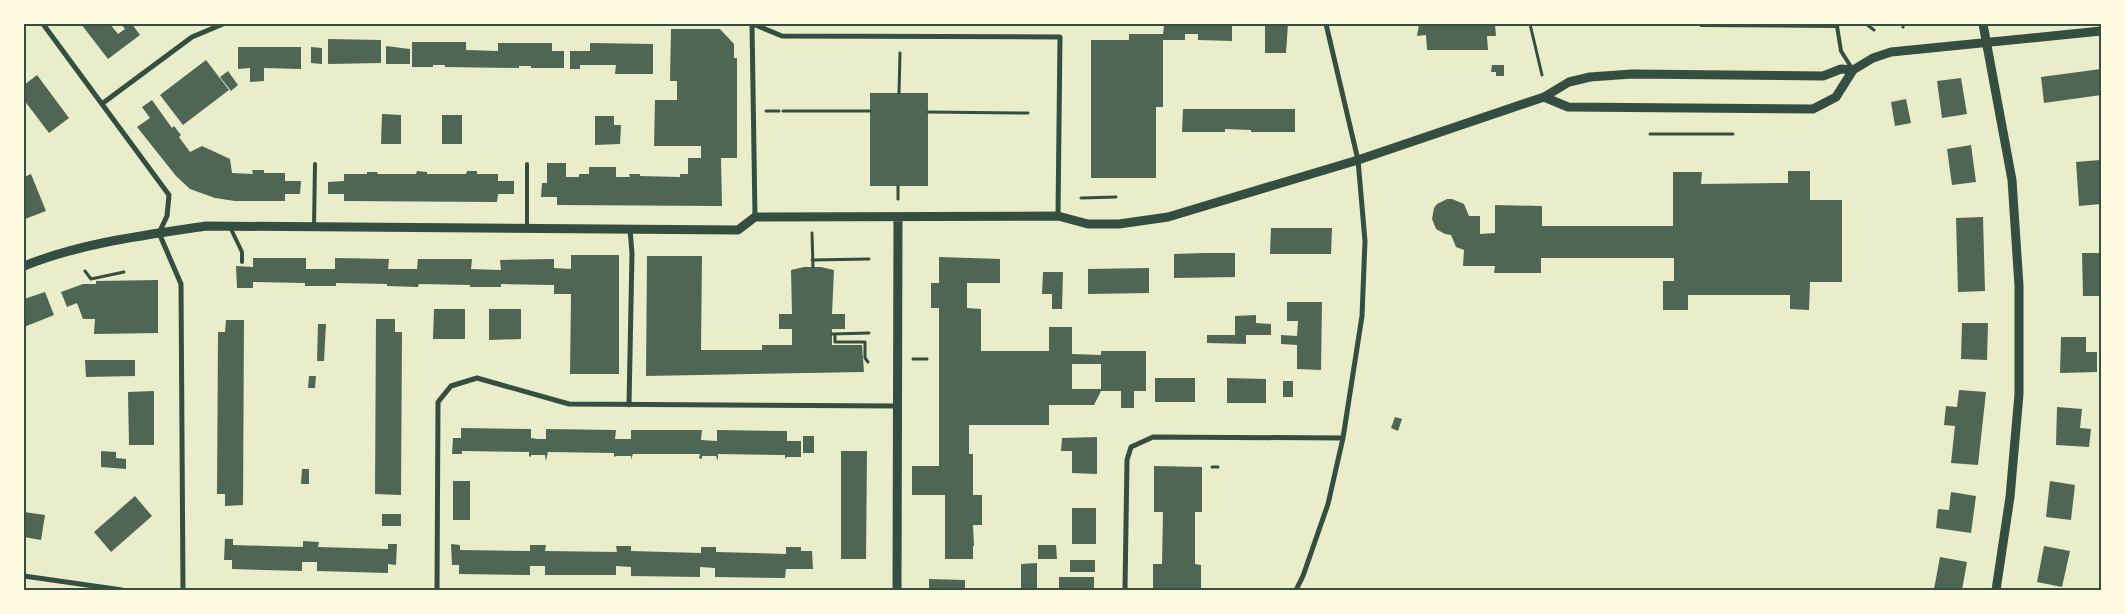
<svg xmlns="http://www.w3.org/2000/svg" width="2125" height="614" font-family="Inter,sans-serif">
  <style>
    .building { fill: #4f6655; fill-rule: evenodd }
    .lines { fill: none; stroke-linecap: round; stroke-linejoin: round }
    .path { stroke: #344e41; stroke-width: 3 }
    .service { stroke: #344e41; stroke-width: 4 }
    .minor { stroke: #344e41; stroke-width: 5 }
    .tertiary { stroke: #344e41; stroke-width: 9 }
    .neatline { fill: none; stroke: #344e41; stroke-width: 2 }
  </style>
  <rect width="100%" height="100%" fill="#e9edc9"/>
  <path class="building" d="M81,24H110L118,34L125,29L122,25L132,24L140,35L108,59Z
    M1142,24H1232V41L1198,40V34H1185V40H1163V107H1156V178H1091V40H1129V34H1163L1164,26L1142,25Z
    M1265,24H1288L1286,53H1265Z
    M1419,24H1495L1496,36H1487L1488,50H1427L1426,35L1417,36Z
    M671,29H720L734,44V58H737V158H721L722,206L557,205V197H541L542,183H547V163H566V177H579V174H589V167H616V177H630L629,174H640V176L680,177V174H688V158H701V146H654L655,100H677V81H670Z
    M328,39L381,40V63L328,64Z
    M412,42H466V50L498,51V43H552V51H564V68H531V66H519V68L445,67V65H433V67H412Z
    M590,43L653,44V74H615L616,65H580V69H570V51H590Z
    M386,46L410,49V64H386Z
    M238,47H301V69L264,68V81L250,82V68L238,69Z
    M311,47L322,48V64L311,63Z
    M206,60L229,90L183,125L160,95Z
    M1492,65H1504V76H1496V72H1491Z
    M2101,69V95L2044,103L2041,77Z
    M228,71L238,85L231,91L220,77Z
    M37,75L69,118L49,133L24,100V85Z
    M1961,78L1967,114L1942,118L1937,81Z
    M870,93H928V186H870Z
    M1906,99L1911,123L1895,126L1891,102Z
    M152,100L172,128L174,126L181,135L179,137L190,152L202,146L230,159L232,173L253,174L252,170H264V173H285V181H301L300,194H285V201H235L215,198L190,189L176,176L137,127L150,118L142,107Z
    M1183,109H1295V132H1251V130L1225,129V132H1182Z
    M382,114L401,115V144H381Z
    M442,115H462V144H442Z
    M595,116H614V125H621L620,144L595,145Z
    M1971,145L1976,182L1952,185L1947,149Z
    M2100,160L2101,204L2079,206L2076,162Z
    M417,171L427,172V174H466L467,171H477V174H498V181H514V194H498L497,202L344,201V194H328V182L344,181V174H367V172H377L378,174H416Z
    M1788,171H1810V200H1842V282H1810L1809,310L1790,309V295H1688V310H1663V281H1674V258H1541V273H1494L1495,266H1463L1464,250L1456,247L1451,235L1445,234L1436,229L1432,219L1434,208L1437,204L1447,199H1452L1464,204L1469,216H1480V234L1495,233V205L1542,206V226H1673V172H1702L1701,184L1788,183Z
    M31,174L46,211L25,219L24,177Z
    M1983,217L1985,291L1958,292L1956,218Z
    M1271,228H1332L1331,254H1270Z
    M1205,253H1235V277L1174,278V254Z
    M2082,253H2101V296H2083Z
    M571,255H619V374H570L571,294H554V285L501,284V287H470V285L419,284L418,287L387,286V284L336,283V286H305V283L253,282V288H237L236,266L253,267V258H306V269H335V258L389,259L388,269H417L418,259H472L471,269L501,270L500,260L554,259V268L571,269Z
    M647,256H702L701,350H762V345H792V329H779V314H792L791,270L804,267H821L834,270L832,314H845V329H832V345H862L864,372L646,376Z
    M939,257L1000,259V283H967V308L981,309V351H1049V327H1072V354L1101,355V351H1146V391H1134V408H1121V391H1101L1094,405H1049V425H969V454H973V495H982V525H973L974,546H973V559H945V495H912V466H939V308H931V283H939ZM1072,364H1101V389H1072Z
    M1149,268V293L1088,294V269Z
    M1043,272H1063L1062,309H1052V294H1042Z
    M158,280V333L94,334L95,319H83L77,303L67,307L61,292L83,284H96V281Z
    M45,292L54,315L24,327V299Z
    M1287,302H1322L1321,370L1297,369V345L1281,344V335L1297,336L1298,321H1287Z
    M434,309H465V339H433Z
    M489,309H521V339L489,340Z
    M1256,315V323L1271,324V335H1246V344L1207,343V335H1235V316Z
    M376,319H395V332H402L401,495L375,494Z
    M226,320H244L243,505L225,506V494H217L218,332H225Z
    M1962,323H1988L1987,360L1961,359Z
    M318,324H326L324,361H317Z
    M2061,337H2086V352H2097V372L2060,373Z
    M85,360H135V376L86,377Z
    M309,376H316L315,388H308Z
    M1155,378H1195V402H1155Z
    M1227,378L1266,379V403H1227Z
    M1283,381H1293V397H1283Z
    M1959,390L1986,392L1978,465L1951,463L1955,426L1944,425L1946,406L1957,407Z
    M154,391V445H129L128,392Z
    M2057,407L2082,409L2080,428L2091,429L2089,447L2056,445Z
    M1395,417L1402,419L1398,431L1391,428Z
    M461,428L531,429V438L538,439H546V429L616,430L615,439H631V430H702L701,440L717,441V430L787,431V441H801V457H787L785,459V455L718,454V461L716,456H702V459L699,458L700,454H633L631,460V456H616L614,457V453L548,452L546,461L545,455H531V457L529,456V452L462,451V454H452L453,438H461Z
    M803,436H814V453H803Z
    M1097,437V474L1072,473V451H1061L1062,438Z
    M101,451L116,452V458L126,459V469L101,467Z
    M841,451H867L866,559H841Z
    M1154,466L1202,467V512H1195V564L1201,565V590H1153V564H1162L1163,512H1154Z
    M302,469H309V484H301Z
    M453,481H470V520H453Z
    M2050,481L2075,485L2071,520L2046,517Z
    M1951,492L1976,496L1971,533L1936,528L1938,509L1949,510Z
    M135,496L152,516L111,552L94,532Z
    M1072,508H1096V544H1072Z
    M24,512L45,515L41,540L24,537Z
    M382,514H401V526H382Z
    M225,539H233V545L267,546L303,547V541L319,542L318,547L388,549V544H397L396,565L388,564V573L317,571V562H302V571L232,569V560H224Z
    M451,544L460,545V550L530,551V545H546L545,551L617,552L616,546H631V551L701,553V547H716V552L786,554V547H801V551H812L813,569H786L785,578L715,577V568L700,567V577L631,576V567L616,566V575H545V566H530V575L459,574V565H452Z
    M1038,545H1056L1057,559H1038Z
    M2044,546L2070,551L2062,587L2037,582Z
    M1940,557L1967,562L1962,590L1934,589Z
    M1070,560H1095V572H1070Z
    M1037,563V590H1021V564Z
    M1059,577H1094V590H1059Z
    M929,579L965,580V590H929Z"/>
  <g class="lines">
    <path class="path" d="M1530,24L1542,75
      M1866,24L1874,30
      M1903,24V27
      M899,93L900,53
      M766,111H779
      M783,111H870
      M928,112L1028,113
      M1650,134H1733
      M1081,198L1116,197
      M898,199V186
      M812,233L813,267
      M812,260L869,259
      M85,271L91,279L124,272
      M832,334L869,333
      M835,334V342H865V358L868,362
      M913,359H927
      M1212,467H1218"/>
    <path class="service" d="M1701,25L1837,26L1841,51L1853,70
      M527,164V228
      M230,227L242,252V262
      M314,227L315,164"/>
    <path class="minor" d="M43,24L169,195L167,216L159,233L181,284L183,590
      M752,24L755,217
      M753,24L782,36L1060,37L1058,216
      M103,103L192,37L223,24
      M629,405L632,253L630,230
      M24,576L122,590
      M437,590L438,402L451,386L477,378L569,404L897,406
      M1125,590L1127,460L1131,447L1153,437L1343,438
      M1296,590L1303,576L1328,504L1343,438L1362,316L1365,241L1358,160L1326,24"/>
    <path class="tertiary" d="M1983,24L2012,180L2019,286V394L2010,497L1996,590
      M1544,97L1568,107L1813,109L1836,97L1853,70L1873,58L1891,52L2101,31
      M24,266C81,243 145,235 206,226L738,230L755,217L1058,216L1088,224H1119L1168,217L1358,160L1544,97L1569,82L1590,77L1632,74L1823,76L1841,69L1853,70
      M897,590L898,217"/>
  </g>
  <rect width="2125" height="614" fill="none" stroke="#fefae0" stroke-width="50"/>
  <rect x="25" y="25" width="2075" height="564" class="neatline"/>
</svg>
